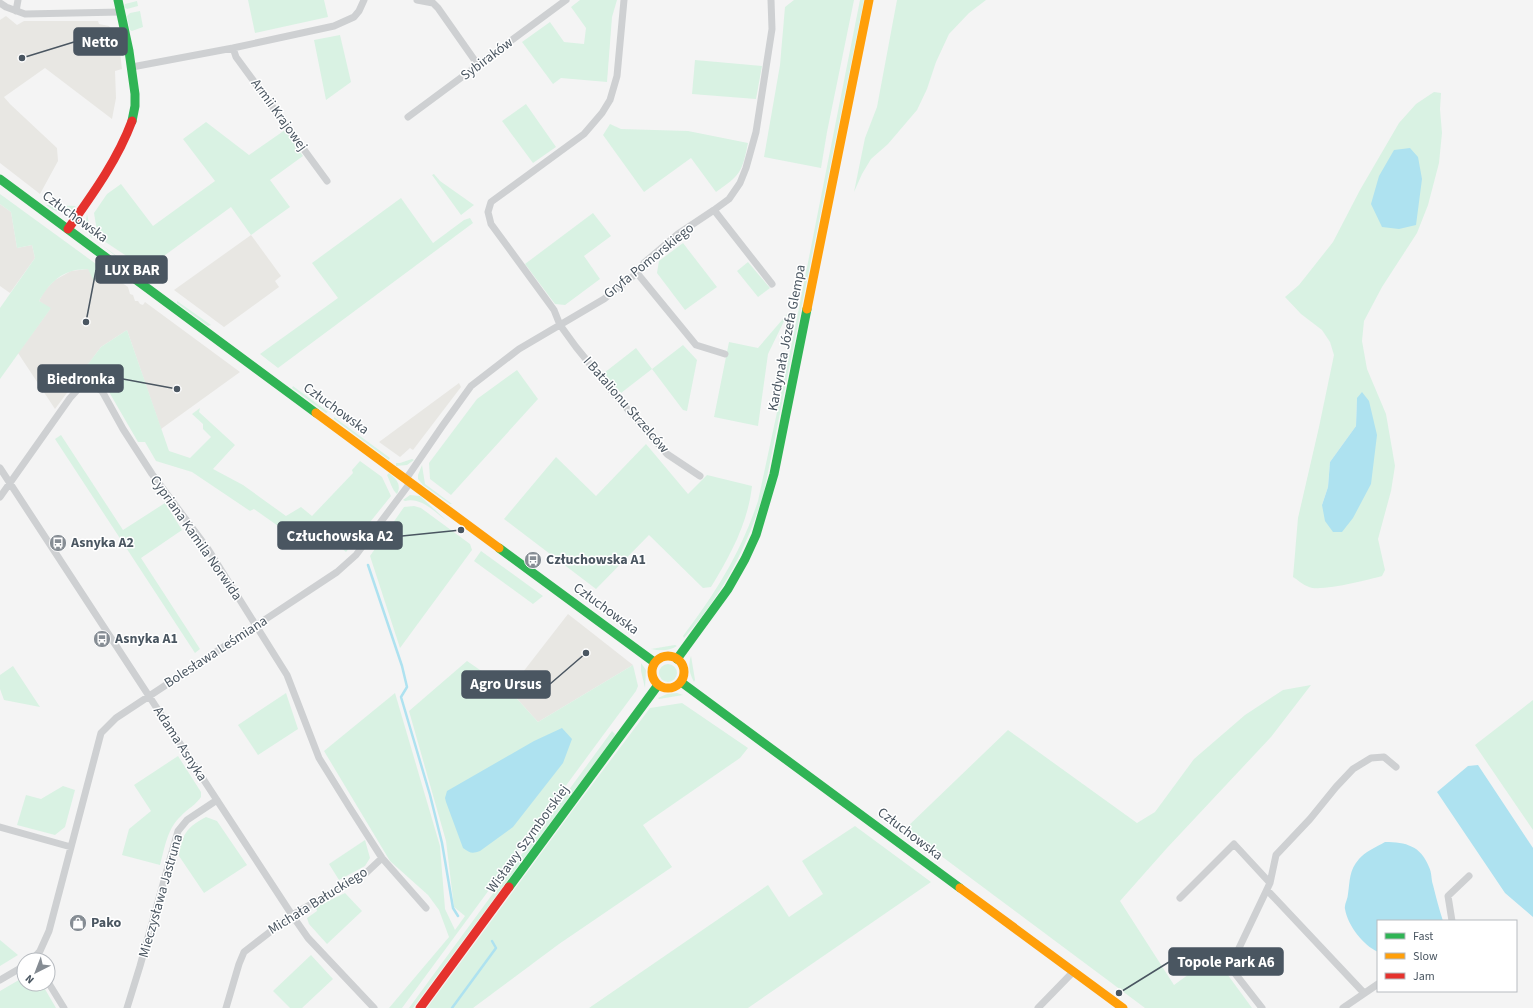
<svg xmlns="http://www.w3.org/2000/svg" width="1533" height="1008" font-family="'Source Sans 3',sans-serif">
  <style>
    .commercial { fill: #e8e7e3 }
    .green { fill: #d9f2e3; fill-rule: evenodd }
    .water { fill: #aee2f0 }
    .lines { fill: none; stroke-linecap: round; stroke-linejoin: round }
    .stream { stroke: #aee2f0; stroke-width: 2.5 }
    .street { stroke: #ced0d2; stroke-width: 7 }
    .fast { stroke: #30b455; stroke-width: 9 }
    .slow { stroke: #ff9f0a; stroke-width: 9 }
    .jam { stroke: #e5322d; stroke-width: 9 }
    .labels { text-anchor: middle; dominant-baseline: central; stroke-width: 3; stroke-linejoin: round; paint-order: stroke }
    .street-label { font-size: 14px; fill: #4a5661; stroke: #fff }
    .poi-label { font-size: 14px; font-weight: bold; fill: #4a5661; stroke: #fff; text-anchor: start }
    .leader { fill: none; stroke: #4a5661; stroke-width: 1.5 }
    .callout-dot { fill: #4a5661; stroke: #fff; stroke-width: 1.5 }
    .callout { fill: #4a5661; stroke: #4a5661; stroke-width: 1.5 }
    .callout-label { font-size: 15px; text-anchor: middle; font-weight: bold; fill: #fff }
  </style>
  <rect width="100%" height="100%" fill="#f4f4f4"/>
  <path class="commercial" d="M6,16L17,25L24,21H98L99,24L109,26L116,35L120,52L122,69L115,71L116,98L112,119L45,68L4,97L10,104L57,148L58,161L40,194L0,163V20Z
    M0,204L11,212L17,248L32,245L35,258L10,293L0,286Z
    M251,235L281,276L275,281L279,287L224,327L174,290Z
    M88,269L107,276L106,272L128,287L130,294L133,295L135,301H138L140,304L143,305L145,302L240,372L161,429L127,330L101,347L55,409L18,353L50,309L39,301L45,290L55,280L71,271Z
    M459,383L461,387L413,450L410,448L400,457L379,442Z
    M568,614L633,665L538,722L509,690Z"/>
  <path class="green" d="M248,0H324L328,17L255,33Z
    M580,0H617L612,17L607,82L561,78L553,84L522,42L550,22L564,42L584,44L586,28L571,7Z
    M794,0H854L827,132L821,168L764,157L780,65L785,7Z
    M860,0H864L764,492C747,548 723,594 684,638L683,636C717,591 740,554 758,501L794,333Z
    M897,0H986L969,13L949,34L936,62L927,89L917,110L888,144L871,159L862,174L854,192L865,138L877,107Z
    M137,1L138,6L127,9L124,7L125,4Z
    M140,11L143,27L132,31L130,30L127,16L130,13Z
    M340,35L351,82L326,100L314,40Z
    M695,60L762,66L756,99L692,94Z
    M1434,92L1441,93L1440,109L1442,133L1439,163L1428,205L1417,233L1382,287L1364,321L1362,341L1367,369L1386,414L1395,466L1391,491L1378,539L1385,570L1382,576C1368,580 1320,592 1309,587C1303,585 1298,580 1293,577L1298,518L1319,427L1334,355L1330,342L1322,330L1301,314L1285,297L1299,285L1333,242L1360,190L1399,123L1416,104ZM1357,398L1371,484L1322,505L1328,487L1330,462L1356,426Z
    M526,104L556,147L533,163L502,121Z
    M206,122L249,155L285,130L303,156L270,180L290,207L251,235L231,207L146,269L98,237L94,213L107,194L121,184L153,226L215,181L183,139Z
    M610,124L621,129L688,131L748,143C742,173 740,175 716,192L691,158L644,192L603,135Z
    M434,174L440,181L474,205L461,215L432,175Z
    M0,194L103,269L106,272L107,276L94,281L88,269C83,270 77,269 72,271C57,275 46,288 39,301L51,308L0,379V308L35,258L32,245L17,248L11,212L0,204Z
    M401,198L433,243L464,220L470,218L473,223L278,368L260,354L338,298L312,263Z
    M46,205L76,206C67,216 56,213 46,205Z
    M593,213L611,236L584,256L600,279L565,305L555,304L525,264Z
    M87,214L92,239L85,227Z
    M99,243L151,281L146,280Z
    M683,243L717,287L685,310L657,273L659,261Z
    M748,262L770,288L758,297L737,271Z
    M177,301L211,325L208,326L177,303Z
    M788,313L768,354L758,426L714,417L729,342L758,348Z
    M127,330L169,451L190,458L211,437L203,429V424L192,414L200,408L199,412L235,445L213,469L243,485L286,516L301,507L312,516L353,473L352,470L360,461L382,477L391,496L346,552L334,542L288,533L254,509L250,511L192,472L156,461L145,442H138L105,385L90,378L76,380L101,347Z
    M683,345L697,360L687,411L683,410L652,369L621,393L604,373L636,348L652,369Z
    M517,370L538,399L451,495L430,479L429,463L477,399Z
    M293,386L328,412L326,413L292,388Z
    M334,417L390,458L389,460L334,419Z
    M61,435L123,530L165,503L182,530L141,558L200,649L195,653L55,439Z
    M646,444L688,494L707,475L752,486C748,523 730,556 711,587L703,588L649,535L596,589L504,519L556,457L596,496Z
    M412,459L414,460L407,465L396,466V463H400Z
    M422,465L425,484L452,504H450L423,485L418,479V475Z
    M389,473C396,479 402,484 397,494C392,490 390,481 387,475Z
    M410,495L420,496L448,522C436,513 422,497 405,501L403,500Z
    M414,506L421,508L470,544L472,550L400,648L370,556L404,507Z
    M481,551L543,596L533,604L474,561Z
    M675,645L677,646C669,651 661,651 651,649Z
    M691,656L695,680L694,682C689,673 688,665 691,656Z
    M467,661L509,690L538,722L633,665L638,686L636,691L604,734L402,1008H389L449,937L439,910L428,895L390,861L324,751L395,693L440,846L445,909L455,930L465,916L454,907L446,841L409,711Z
    M641,663L646,670L645,688L641,671Z
    M659 673a9 9 0 1 1 18 0a9 9 0 1 1-18 0Z
    M13,666L40,707L4,700L0,689V675Z
    M1311,685L1271,737L1167,848L1120,901L1174,985L1214,956L1252,1008H1145L905,829L1008,730L1137,823L1155,812L1194,759L1245,715L1283,690Z
    M286,693L298,729L258,755L238,725Z
    M677,693L683,695L659,699L658,698L667,694Z
    M1533,700V830L1475,745Z
    M682,703L748,748L740,758L643,825L672,867L559,944L473,1008H427L573,810L650,708Z
    M612,731L615,734L614,737L413,1008H409Z
    M178,756L201,792V797C196,805 187,809 181,816C167,829 165,847 160,865L122,855L129,829L151,811L134,785Z
    M63,786L75,790L65,827L55,835L17,825L26,795L41,799Z
    M206,817L217,821L247,865L204,893L179,856C181,835 188,826 206,817Z
    M855,826L931,882L748,1008H589L768,885L789,917L823,894L802,861Z
    M365,840L370,858L365,866L339,880L329,864Z
    M345,893L362,911L327,944L309,924L307,918L317,911L316,907Z
    M0,940L18,955L0,966Z
    M311,955L333,979L302,1008H290L273,991Z
    M24,977V984H42L56,1008H0V991Z"/>
  <path class="water" d="M1410,148L1418,157L1422,179L1416,225L1399,229L1382,227L1371,204L1379,176L1394,150Z
    M1362,392L1369,401L1377,435L1371,484L1353,518L1342,532H1333L1325,521L1322,505L1328,487L1330,462L1356,426L1357,398Z
    M562,728L572,739L563,763L513,827L480,851C472,854 470,853 463,848L446,802L445,798L447,791L534,741Z
    M1478,765L1533,848V917L1505,893L1437,792L1468,766Z
    M1385,842C1406,842 1421,846 1429,867C1432,873 1431,879 1433,885C1436,897 1439,909 1443,921H1378V952C1363,945 1348,926 1345,909C1344,904 1348,899 1348,894C1350,881 1349,870 1359,859C1365,852 1376,847 1385,842Z"/>
  <g class="lines">
    <path class="stream" d="M368,565L402,666L407,687L401,697L430,795L442,843L453,908L458,916
      M452,1008L496,948L492,941"/>
    <path class="street" d="M417,0L433,3L438,8L478,65
      M624,0L617,76L610,100L602,113L584,134L491,202L488,212L491,224L554,310L560,325L576,347L615,395L667,454L700,476
      M0,3L6,7L25,14L121,12
      M16,11L18,0
      M233,48L236,57L327,181
      M132,67L233,48L334,26L354,17L359,11L364,0
      M408,117L566,0
      M714,210L772,284
      M637,273L696,345L725,354
      M0,468L292,915L308,938L374,1008
      M406,479L443,425L471,386L519,349L604,299L637,273L644,263L678,234L714,210L729,199L740,183L746,168L756,132L772,29L771,0
      M0,497L70,398L81,386C89,384 95,385 102,391L123,429L152,474L208,549L287,675L319,758L350,808L382,858L426,908
      M0,827L71,847
      M1270,883L1276,855L1310,819L1336,787L1353,769L1371,758L1384,757L1396,767
      M1267,890L1364,993
      M1180,898L1234,844L1270,883L1230,967L1262,1008
      M1452,921L1448,896L1469,876
      M32,960L40,951L49,931L101,733L116,718L337,572L356,555L410,483
      M0,980L24,966
      M48,982L64,1008
      M127,1008L140,966L178,831L187,820L217,800
      M226,1008L239,964L244,952L292,915L366,873L382,858
      M1038,1008L1073,972
      M1343,1008L1378,984"/>
    <path class="fast" d="M118,0L129,51L135,94V106L132,121
      M0,179L316,413
      M499,548L654,662
      M677,659L728,589L745,559L756,535L774,474L807,309
      M681,682L960,888
      M509,887L658,685"/>
    <path class="slow" d="M807,309L869,0
      M316,413L499,548
      M652 672a16 16 0 1 1 32 0a16 16 0 1 1-32 0Z
      M960,888L1123,1008"/>
    <path class="jam" d="M68,229C92,195 117,161 132,121
      M420,1008L509,887"/>
  </g>
  <defs>
    <symbol id="bus-disc" viewBox="-11 -11 22 22"><circle r="9.5" fill="#868d94" stroke="#fff"/><path d="M-5-6H5V4H4V6H2V4H-2V6H-4V4H-5ZM-3.5-4V0h7V-4ZM-3.5 1.2v1.5H-2V1.2ZM2 1.2v1.5H3.5V1.2Z" fill="#fff"/></symbol>
    <symbol id="shop-disc" viewBox="-11 -11 22 22"><circle r="9.5" fill="#868d94" stroke="#fff"/><path d="M-5-2.5h2.3a2.7 3.5 0 0 1 5.4 0H5L5.5 6h-11ZM-1.5-2.5h3a1.5 2.3 0 0 0-3 0Z" fill="#fff"/></symbol>
  </defs>
  <g fill-rule="evenodd">
    <use href="#bus-disc" x="48" y="533" width="20" height="20"/>
    <use href="#bus-disc" x="523" y="550" width="20" height="20"/>
    <use href="#bus-disc" x="92" y="629" width="20" height="20"/>
    <use href="#shop-disc" x="68" y="913" width="20" height="20"/>
  </g>
  <g class="labels">
    <g class="street-label">
      <text transform="translate(487 59) rotate(-37)">Sybiraków</text>
      <text transform="translate(279 115) rotate(54)">Armii Krajowej</text>
      <text transform="translate(75 217) rotate(36)">Człuchowska</text>
      <text transform="translate(649 261) rotate(-39)">Gryfa Pomorskiego</text>
      <text transform="translate(787 338) rotate(-79)">Kardynała Józefa Glempa</text>
      <text transform="translate(626 405) rotate(49)">I Batalionu Strzelców</text>
      <text transform="translate(336 409) rotate(36)">Człuchowska</text>
      <text transform="translate(196 538) rotate(55)">Cypriana Kamila Norwida</text>
      <text transform="translate(606 609) rotate(36)">Człuchowska</text>
      <text transform="translate(216 652) rotate(-33)">Bolesława Leśmiana</text>
      <text transform="translate(180 744) rotate(57)">Adama Asnyka</text>
      <text transform="translate(910 834) rotate(37)">Człuchowska</text>
      <text transform="translate(528 839) rotate(-54)">Wisławy Szymborskiej</text>
      <text transform="translate(161 896) rotate(-74)">Mieczysława Jastruna</text>
      <text transform="translate(318 901) rotate(-32)">Michała Bałuckiego</text>
    </g>
    <g class="poi-label">
      <text x="71" y="543">Asnyka A2</text>
      <text x="546" y="560">Człuchowska A1</text>
      <text x="115" y="639">Asnyka A1</text>
      <text x="91" y="923">Pako</text>
    </g>
  </g>
  <path class="leader" d="M22 58L74 42M86 322L96 270M177 389L123 379M461 530L402 536M586 653L550 684M1119 993L1169 962"/>
  <g class="callout-dot">
    <circle cx="22" cy="58" r="4"/>
    <circle cx="86" cy="322" r="4"/>
    <circle cx="177" cy="389" r="4"/>
    <circle cx="461" cy="530" r="4"/>
    <circle cx="586" cy="653" r="4"/>
    <circle cx="1119" cy="993" r="4"/>
  </g>
  <g class="callout">
    <rect x="74" y="28" width="53" height="27" rx="4"/>
    <rect x="96" y="256" width="71" height="27" rx="4"/>
    <rect x="38" y="365" width="85" height="27" rx="4"/>
    <rect x="278" y="522" width="124" height="27" rx="4"/>
    <rect x="462" y="671" width="88" height="27" rx="4"/>
    <rect x="1169" y="948" width="114" height="27" rx="4"/>
  </g>
  <g class="callout-label">
    <text x="100" y="47">Netto</text>
    <text x="132" y="275">LUX BAR</text>
    <text x="81" y="384">Biedronka</text>
    <text x="340" y="541">Człuchowska A2</text>
    <text x="506" y="689">Agro Ursus</text>
    <text x="1226" y="967">Topole Park A6</text>
  </g>
  <rect x="1377" y="920" width="140" height="72" fill="#ffffff" stroke="#b7bbc0"/>
  <rect x="1385" y="933" width="20" height="6" fill="#30b455" stroke="#b7bbc0"/>
  <text x="1413" y="940" font-size="12" fill="#4a5661">Fast</text>
  <rect x="1385" y="953" width="20" height="6" fill="#ff9f0a" stroke="#b7bbc0"/>
  <text x="1413" y="960" font-size="12" fill="#4a5661">Slow</text>
  <rect x="1385" y="973" width="20" height="6" fill="#e5322d" stroke="#b7bbc0"/>
  <text x="1413" y="980" font-size="12" fill="#4a5661">Jam</text>
  <g transform="translate(36 972) rotate(222)"><circle r="19" fill="#ffffff" stroke="#b7bbc0"/>
  <path d="M0-3L7 15L0 10L-7 15Z" fill="#868d94"/>
  <text y="-6" font-size="11" font-weight="bold" text-anchor="middle" fill="#4a5661">N</text>
  </g>
</svg>
